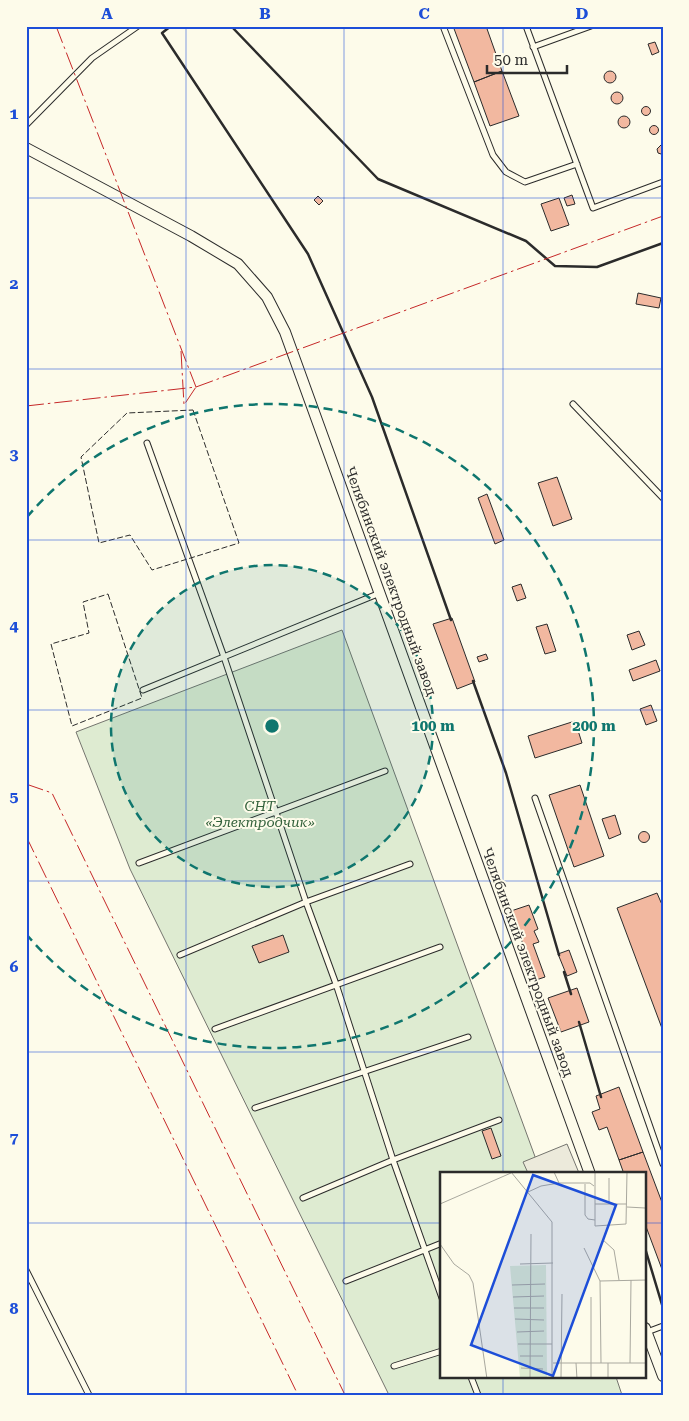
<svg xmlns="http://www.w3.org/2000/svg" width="689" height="1421" font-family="'Roboto Serif',serif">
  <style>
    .green { fill: #deebd1; stroke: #74746e }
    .parking { fill: #eceadb; stroke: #74746e }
    .building { fill: #f2b8a0; stroke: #2b2b2b }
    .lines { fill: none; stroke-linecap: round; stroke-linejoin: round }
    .service-casing { stroke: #2b2b2b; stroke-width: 7 }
    .minor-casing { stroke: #2b2b2b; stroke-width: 12 }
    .service { stroke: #fdfbea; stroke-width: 5 }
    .minor { stroke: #fdfbea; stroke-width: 10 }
    .fence { stroke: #2b2b2b; stroke-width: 1; stroke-dasharray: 6 2.5; stroke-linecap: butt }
    .wall { stroke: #2b2b2b; stroke-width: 2.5 }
    .power { stroke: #c62828; stroke-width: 1; stroke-dasharray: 18 4 2.5 4; stroke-linecap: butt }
    .grid { fill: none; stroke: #1d4ed8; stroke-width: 1; stroke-opacity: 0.55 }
    .ring { fill: none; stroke: #0f766e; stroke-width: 2.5; stroke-dasharray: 9 6 }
    .labels { text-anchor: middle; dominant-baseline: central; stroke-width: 4; stroke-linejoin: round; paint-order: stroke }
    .street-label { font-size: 14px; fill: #2b2b2b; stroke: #fdfbea }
    .park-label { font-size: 14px; font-style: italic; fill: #34623c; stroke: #fdfbea }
    .inset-road { fill: none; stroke: #a9a89e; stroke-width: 1 }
    .view { fill: #1d4ed8; fill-opacity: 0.15; stroke: #1d4ed8; stroke-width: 2.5 }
    .inset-edge { fill: none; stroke: #2b2b2b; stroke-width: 2.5 }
    .centre { fill: #0f766e; stroke: #fdfbea; stroke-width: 2.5 }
    .ring-label { font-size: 15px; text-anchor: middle; font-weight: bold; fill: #0f766e; stroke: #fdfbea; stroke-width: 4; stroke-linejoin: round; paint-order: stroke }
    .neatline { fill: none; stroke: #1d4ed8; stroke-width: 2 }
    .grid-label { font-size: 16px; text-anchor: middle; font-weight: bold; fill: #1d4ed8 }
  </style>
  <rect width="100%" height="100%" fill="#fdfbea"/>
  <path class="green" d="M342,630L541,1173L442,1174V1377H616L622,1395H389L130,869L76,732Z"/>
  <path class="parking" d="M567,1144L579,1173H528L523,1162Z"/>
  <path class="building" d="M453,26H486L502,71L474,82Z
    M655,42L659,52L652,55L648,44Z
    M502,71L519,116L490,126L474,82Z
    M604 77a6 6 0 1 1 12 0a6 6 0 1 1-12 0Z
    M611 98a6 6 0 1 1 12 0a6 6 0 1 1-12 0Z
    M641.5 111a4.5 4.5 0 1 1 9 0a4.5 4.5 0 1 1-9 0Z
    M618 122a6 6 0 1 1 12 0a6 6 0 1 1-12 0Z
    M649.5 130a4.5 4.5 0 1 1 9 0a4.5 4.5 0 1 1-9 0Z
    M661,145H663V154H661L658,153L657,149Z
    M572,195L575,204L567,206L564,198Z
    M318,196L323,201L319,205L314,200Z
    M559,198L569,225L551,231L541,204Z
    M638,293L661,298L659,308L636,304Z
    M557,477L572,519L553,526L538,483Z
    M487,494L504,540L495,544L478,498Z
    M521,584L526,598L517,601L512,587Z
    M452,618L475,682L457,689L433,624Z
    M547,624L556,651L545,654L536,627Z
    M639,631L645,645L632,650L627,635Z
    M486,654L488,659L479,662L477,657Z
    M656,660L660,671L633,681L629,670Z
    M651,705L657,721L646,725L640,709Z
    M575,721L582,743L535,758L528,736Z
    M580,785L604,856L574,867L549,795Z
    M615,815L621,834L609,839L602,819Z
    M638.5 837a5.5 5.5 0 1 1 11 0a5.5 5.5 0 1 1-11 0Z
    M657,893L663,907V1031L617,908Z
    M529,905L538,929L534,931L539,942L533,944L545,977L536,980L511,911Z
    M283,935L289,952L259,963L252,946Z
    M569,950L577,972L567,976L558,954Z
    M577,988L589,1022L561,1032L548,998Z
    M619,1087L643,1152L619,1160L607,1127L599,1130L592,1112L600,1109L596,1096Z
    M491,1128L501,1156L492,1159L482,1131Z
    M643,1152L663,1205V1272L645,1224V1174H624L619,1160Z"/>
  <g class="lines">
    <defs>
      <path id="service" d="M443,26L493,155L506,172L525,182L577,164
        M526,26L593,208L663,182
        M533,47L591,26
        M26,125L92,58L138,26
        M573,404L663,498
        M147,443L224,657L306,902L336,984L393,1160L442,1298
        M143,690L380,593
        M535,798L663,1164
        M139,863L385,771
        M180,955L306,902L410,864
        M215,1029L440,947
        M255,1108L468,1037
        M303,1198L393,1160L499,1120
        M26,1270L89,1395
        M346,1281L442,1243
        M647,1332L663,1326
        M394,1366L442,1351
        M471,1377L478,1395"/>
      <path id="minor" d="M26,148L191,236L238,264L267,297L285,332L590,1174
        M645,1328L663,1376"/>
    </defs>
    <use href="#service" class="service-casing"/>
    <use href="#minor" class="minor-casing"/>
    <use href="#service" class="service"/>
    <use href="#minor" class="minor"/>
    <path class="fence" d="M193,410L239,543L152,570L130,535L99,543L81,457L127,413Z
      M108,594L142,698L72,726L51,644L89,633L83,602Z"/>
    <path class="wall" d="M171,26L162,33L308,254L372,397L451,620
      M231,26L378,179L526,241L555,266L597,267L663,243
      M473,681L506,773L559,955
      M564,972L571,994
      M579,1022L601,1097
      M645,1248L663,1308"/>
    <path class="power" d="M56,26L196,387
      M181,351L184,405L196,387
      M26,406L196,387L663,216
      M26,784L52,793L345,1395
      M26,836L298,1395"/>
  </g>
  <path class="grid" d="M186,26V1395M344,26V1395M503,26V1174M26,198H663M26,369H663M26,540H663M26,710H663M26,881H663M26,1052H663M26,1223H442M645,1223H663M503,1377V1395"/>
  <circle cx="272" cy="726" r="161" fill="#0f766e" fill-opacity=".12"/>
  <g class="ring">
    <circle cx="272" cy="726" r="161"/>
    <path d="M27 517A322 322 0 1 1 27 935"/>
  </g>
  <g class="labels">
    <g class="street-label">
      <text transform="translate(391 581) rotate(70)">Челябинский электродный завод</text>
      <text transform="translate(528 962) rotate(70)">Челябинский электродный завод</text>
    </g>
    <g class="park-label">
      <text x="260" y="806">СНТ<tspan x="260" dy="16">«Электродчик»</tspan></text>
    </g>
  </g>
  <g transform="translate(440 1172)">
    <rect width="206" height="206" fill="#fdfbea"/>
    <path d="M106,93L107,206H80L70,94Z" fill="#deebd1"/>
    <path class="inset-road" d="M71,0L112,50V207M114,0L119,11H150L154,14M155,0V54L186,52L187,0M169,6V32M145,12V43L148,47L155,48M88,20L101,14L119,11M0,32L71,1M155,32H187M187,35L205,36M0,44V62M162,67L174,78L179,108M0,72L14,92L29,103L33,111L47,207M144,76L160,109L207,108M80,92L113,91M160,109L161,191M72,113L105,112M73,125L104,124M74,136H104M75,147L104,148M77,160L104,159M78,172H112M80,184H103M113,191H207M136,191L137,207M190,191L191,108M81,196L103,197M121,205L122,122M90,207L91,62M151,207V125M168,207V191"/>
    <path class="view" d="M93,3L176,33L113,204L31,173Z"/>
    <rect width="206" height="206" class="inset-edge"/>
  </g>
  <circle cx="272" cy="726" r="8" class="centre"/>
  <g class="ring-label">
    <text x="433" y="731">100 m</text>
    <text x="594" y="731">200 m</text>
  </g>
  <rect width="689" height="1421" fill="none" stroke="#fdfbea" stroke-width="55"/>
  <path d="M487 65v8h80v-8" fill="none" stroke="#2b2b2b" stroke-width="2.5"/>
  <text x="494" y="65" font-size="15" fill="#2b2b2b" stroke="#fdfbea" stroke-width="4" paint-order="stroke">50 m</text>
  <rect x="28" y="28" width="634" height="1366" class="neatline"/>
  <g class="grid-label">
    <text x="107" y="19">A</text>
    <text x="265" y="19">B</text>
    <text x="424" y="19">C</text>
    <text x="582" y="19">D</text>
    <text x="14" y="119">1</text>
    <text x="14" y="289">2</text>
    <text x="14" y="460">3</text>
    <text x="14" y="631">4</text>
    <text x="14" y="802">5</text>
    <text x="14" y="972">6</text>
    <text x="14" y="1143">7</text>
    <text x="14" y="1314">8</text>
  </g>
</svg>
